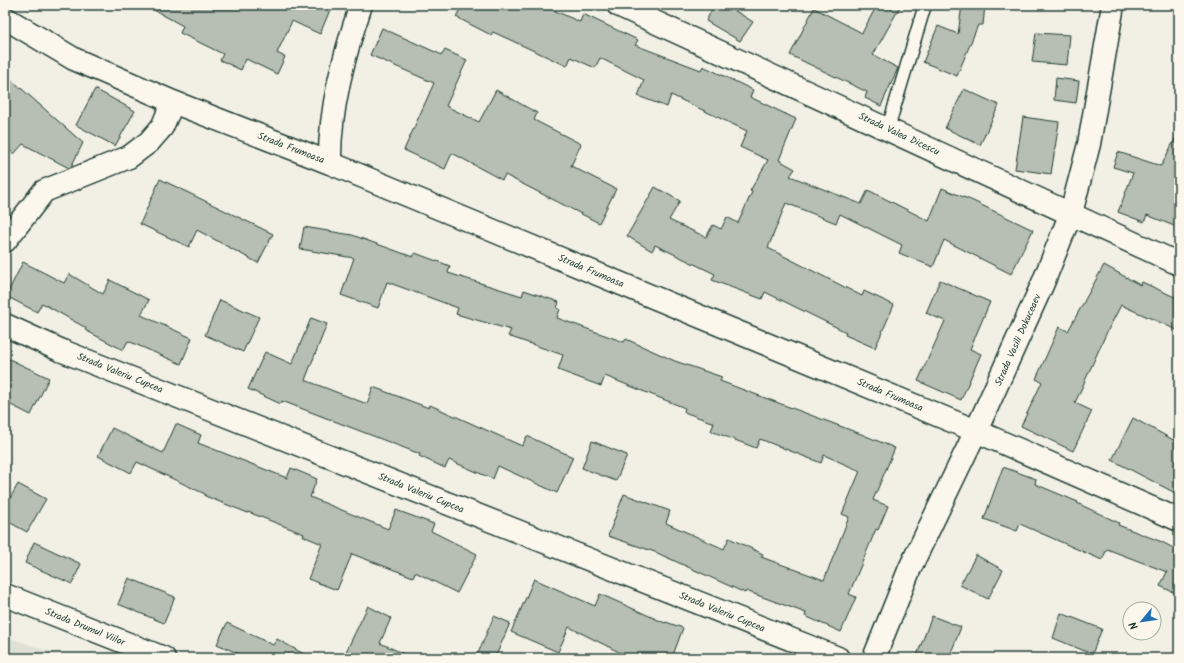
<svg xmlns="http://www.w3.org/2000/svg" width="1184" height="663" font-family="Kalam,sans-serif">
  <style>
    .built { fill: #e0e1d6 }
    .building { fill: #b7beb3; stroke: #1f3d34 }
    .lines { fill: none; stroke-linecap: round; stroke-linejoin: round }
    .lane-casing { stroke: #1f3d34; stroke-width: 15 }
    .street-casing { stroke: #1f3d34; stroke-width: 25 }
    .lane { stroke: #fbf7ec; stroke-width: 12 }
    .street { stroke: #fbf7ec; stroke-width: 22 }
    .labels { text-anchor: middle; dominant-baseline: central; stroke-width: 4; stroke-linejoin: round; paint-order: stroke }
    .street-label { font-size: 10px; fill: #1f3d34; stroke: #fbf7ec }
  </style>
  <rect width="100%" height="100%" fill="#f2f0e5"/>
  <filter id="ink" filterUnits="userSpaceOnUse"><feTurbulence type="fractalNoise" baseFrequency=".025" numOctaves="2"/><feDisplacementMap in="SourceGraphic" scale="8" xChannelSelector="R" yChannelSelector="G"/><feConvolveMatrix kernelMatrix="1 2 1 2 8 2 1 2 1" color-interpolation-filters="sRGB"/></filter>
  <g filter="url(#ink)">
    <path class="built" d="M5,636L68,658H5Z"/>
    <path class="building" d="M145,5H332L320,34L292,21L277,53L285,57L277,74L246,59L241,70L220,60L223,54L180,33L183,26Z
      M462,5H542L580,22L583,14L638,40L635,45L701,70L703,66L753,90L750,97L796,119L779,160L795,169L790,176L861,204L868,190L929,221L942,188L973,201L1033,230L1011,274L944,240L933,267L899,253L902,245L840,214L836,223L786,203L768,248L862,296L864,291L894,305L875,348L845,335L846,332L765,292L762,299L712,280L715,274L655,245L652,251L627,236L655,187L680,201L669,220L706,237L713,225L721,229L727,217L738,223L752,192L750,191L768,160L740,147L747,131L671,95L667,107L638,96L644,80L600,58L595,68L571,57L567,66L493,32L491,35L456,17Z
      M714,5H726L753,22L740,41L706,21Z
      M877,5H901L873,55L898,68L881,106L865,98L867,92L790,55L814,8L862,33Z
      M962,5H985L983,25H978L957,76L923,62L938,26L958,34Z
      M382,28L442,55L445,50L467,60L446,106L479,122L496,90L537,113L534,120L581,144L571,166L616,189L599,223L505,175L502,180L452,153L445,169L404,150L434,83L370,55Z
      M1036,33L1070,35L1067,65L1032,62Z
      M5,74L83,143L71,167L69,168L23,144L14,154L5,146Z
      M1056,78L1079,81L1076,103L1054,100Z
      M95,89L135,111L115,146L76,125Z
      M964,89L999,105L980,145L945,128Z
      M1023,117L1059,122L1051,174L1015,169Z
      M1179,131V228L1147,215L1144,222L1118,212L1133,173L1113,167L1118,152L1161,166Z
      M160,179L273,234L258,263L197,230L189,247L140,224Z
      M304,227L352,235L413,257L415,253L450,266L448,273L522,296L524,290L559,302L557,308L560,309L557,318L624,342L626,339L675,361L722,377L720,381L861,434L895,448L873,500L888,506L878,530L876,529L849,594L856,597L841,632L805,616L806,613L746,591L745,593L655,552L608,536L624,494L670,511L666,523L724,549L729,538L763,554L761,557L824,580L849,517L842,514L860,471L824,455L821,463L760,439L756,448L711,431L714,423L684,412L685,408L605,376L601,386L558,370L563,355L508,336L511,330L456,314L458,308L387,282L378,308L341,295L354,258L300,249Z
      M23,262L64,283L69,274L103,294L110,280L149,300L141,315L192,338L181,364L128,341L123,350L85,330L86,328L42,303L37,312L6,296Z
      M1104,265L1140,285L1142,282L1179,299V331L1121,305L1106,334L1075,403L1092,411L1073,451L1021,426L1042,382L1036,379L1059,327L1068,331Z
      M940,280L990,302L970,349L981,354L961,400L918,381L945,321L926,313Z
      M220,300L259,317L243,352L205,335Z
      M311,318L327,324L305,380L367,404L373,387L429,408L430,405L522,446L527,436L573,457L557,493L498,466L493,479L449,460L445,468L419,456L420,454L282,401L281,404L248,389L265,352L292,364Z
      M5,357L49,378L31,415L5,402Z
      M1133,418L1179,443V495L1112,460Z
      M176,424L201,435L198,443L287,478L291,468L317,479L310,497L388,529L396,510L434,524L431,531L477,554L457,593L415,572L413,577L352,554L337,590L308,579L322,544L303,536L304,534L248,512V513L205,496V494L137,462L131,473L98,456L112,428L163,453Z
      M592,441L627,455L616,481L582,468Z
      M1003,467L1036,479L1035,484L1078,502L1077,503L1119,523L1118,525L1162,542L1177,550L1179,545V595L1160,586L1167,572L1107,549L1102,560L1020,524L1017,531L984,519Z
      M18,484L46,499L27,532L5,520V507Z
      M34,542L81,564L72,584L25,563Z
      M976,555L1003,570L988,599L960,585Z
      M129,578L175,597L164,623L118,604Z
      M534,579L595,606L600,594L665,623L666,622L683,628L672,658H621L623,654L569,627L558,652L511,632Z
      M368,606L391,618L380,643L413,658H343Z
      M1061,613L1102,629L1092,654L1053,638Z
      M494,616L510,623L495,658H476Z
      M932,616L961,627L949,658H916Z
      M227,623L273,645L277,639L311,658H248L217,644Z"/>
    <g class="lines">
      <defs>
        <path id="lane" d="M888,128L925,5"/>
        <path id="street" d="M618,5L1179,264
          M5,18L74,59L173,102L330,163L976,431L1179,520
          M330,163C329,110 344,55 361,5
          M5,241L44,191L129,157L149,142L162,127L173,102
          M5,325L60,350L838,658
          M5,595L164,658
          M874,658L910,568L976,431L1043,283L1071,213L1089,144L1113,5"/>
      </defs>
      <use href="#lane" class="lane-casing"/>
      <use href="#street" class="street-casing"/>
      <use href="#lane" class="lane"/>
      <use href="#street" class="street"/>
    </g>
  </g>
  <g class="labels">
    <g class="street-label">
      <text transform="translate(899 134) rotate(25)">Strada Valea Dicescu</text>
      <text transform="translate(291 148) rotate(21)">Strada Frumoasa</text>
      <text transform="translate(591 271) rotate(23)">Strada Frumoasa</text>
      <text transform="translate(1018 340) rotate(-66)">Strada Vasili Dokuceaev</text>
      <text transform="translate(120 373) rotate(22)">Strada Valeriu Cupcea</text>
      <text transform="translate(890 395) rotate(23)">Strada Frumoasa</text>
      <text transform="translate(421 493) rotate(22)">Strada Valeriu Cupcea</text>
      <text transform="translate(722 612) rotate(22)">Strada Valeriu Cupcea</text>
      <text transform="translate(85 627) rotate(22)">Strada Drumul Viilor</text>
    </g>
  </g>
  <rect width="1184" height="663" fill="none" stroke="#fbf7ec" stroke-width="20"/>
  <rect x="10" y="10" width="1164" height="643" fill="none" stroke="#1f3d34" stroke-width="1.5" filter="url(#ink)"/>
  <g transform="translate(1142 621) rotate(241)"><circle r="19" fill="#fbf7ec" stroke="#a3ada2"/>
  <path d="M0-3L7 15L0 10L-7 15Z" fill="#1f6fb2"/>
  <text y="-6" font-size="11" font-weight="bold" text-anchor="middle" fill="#1f3d34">N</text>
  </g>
</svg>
